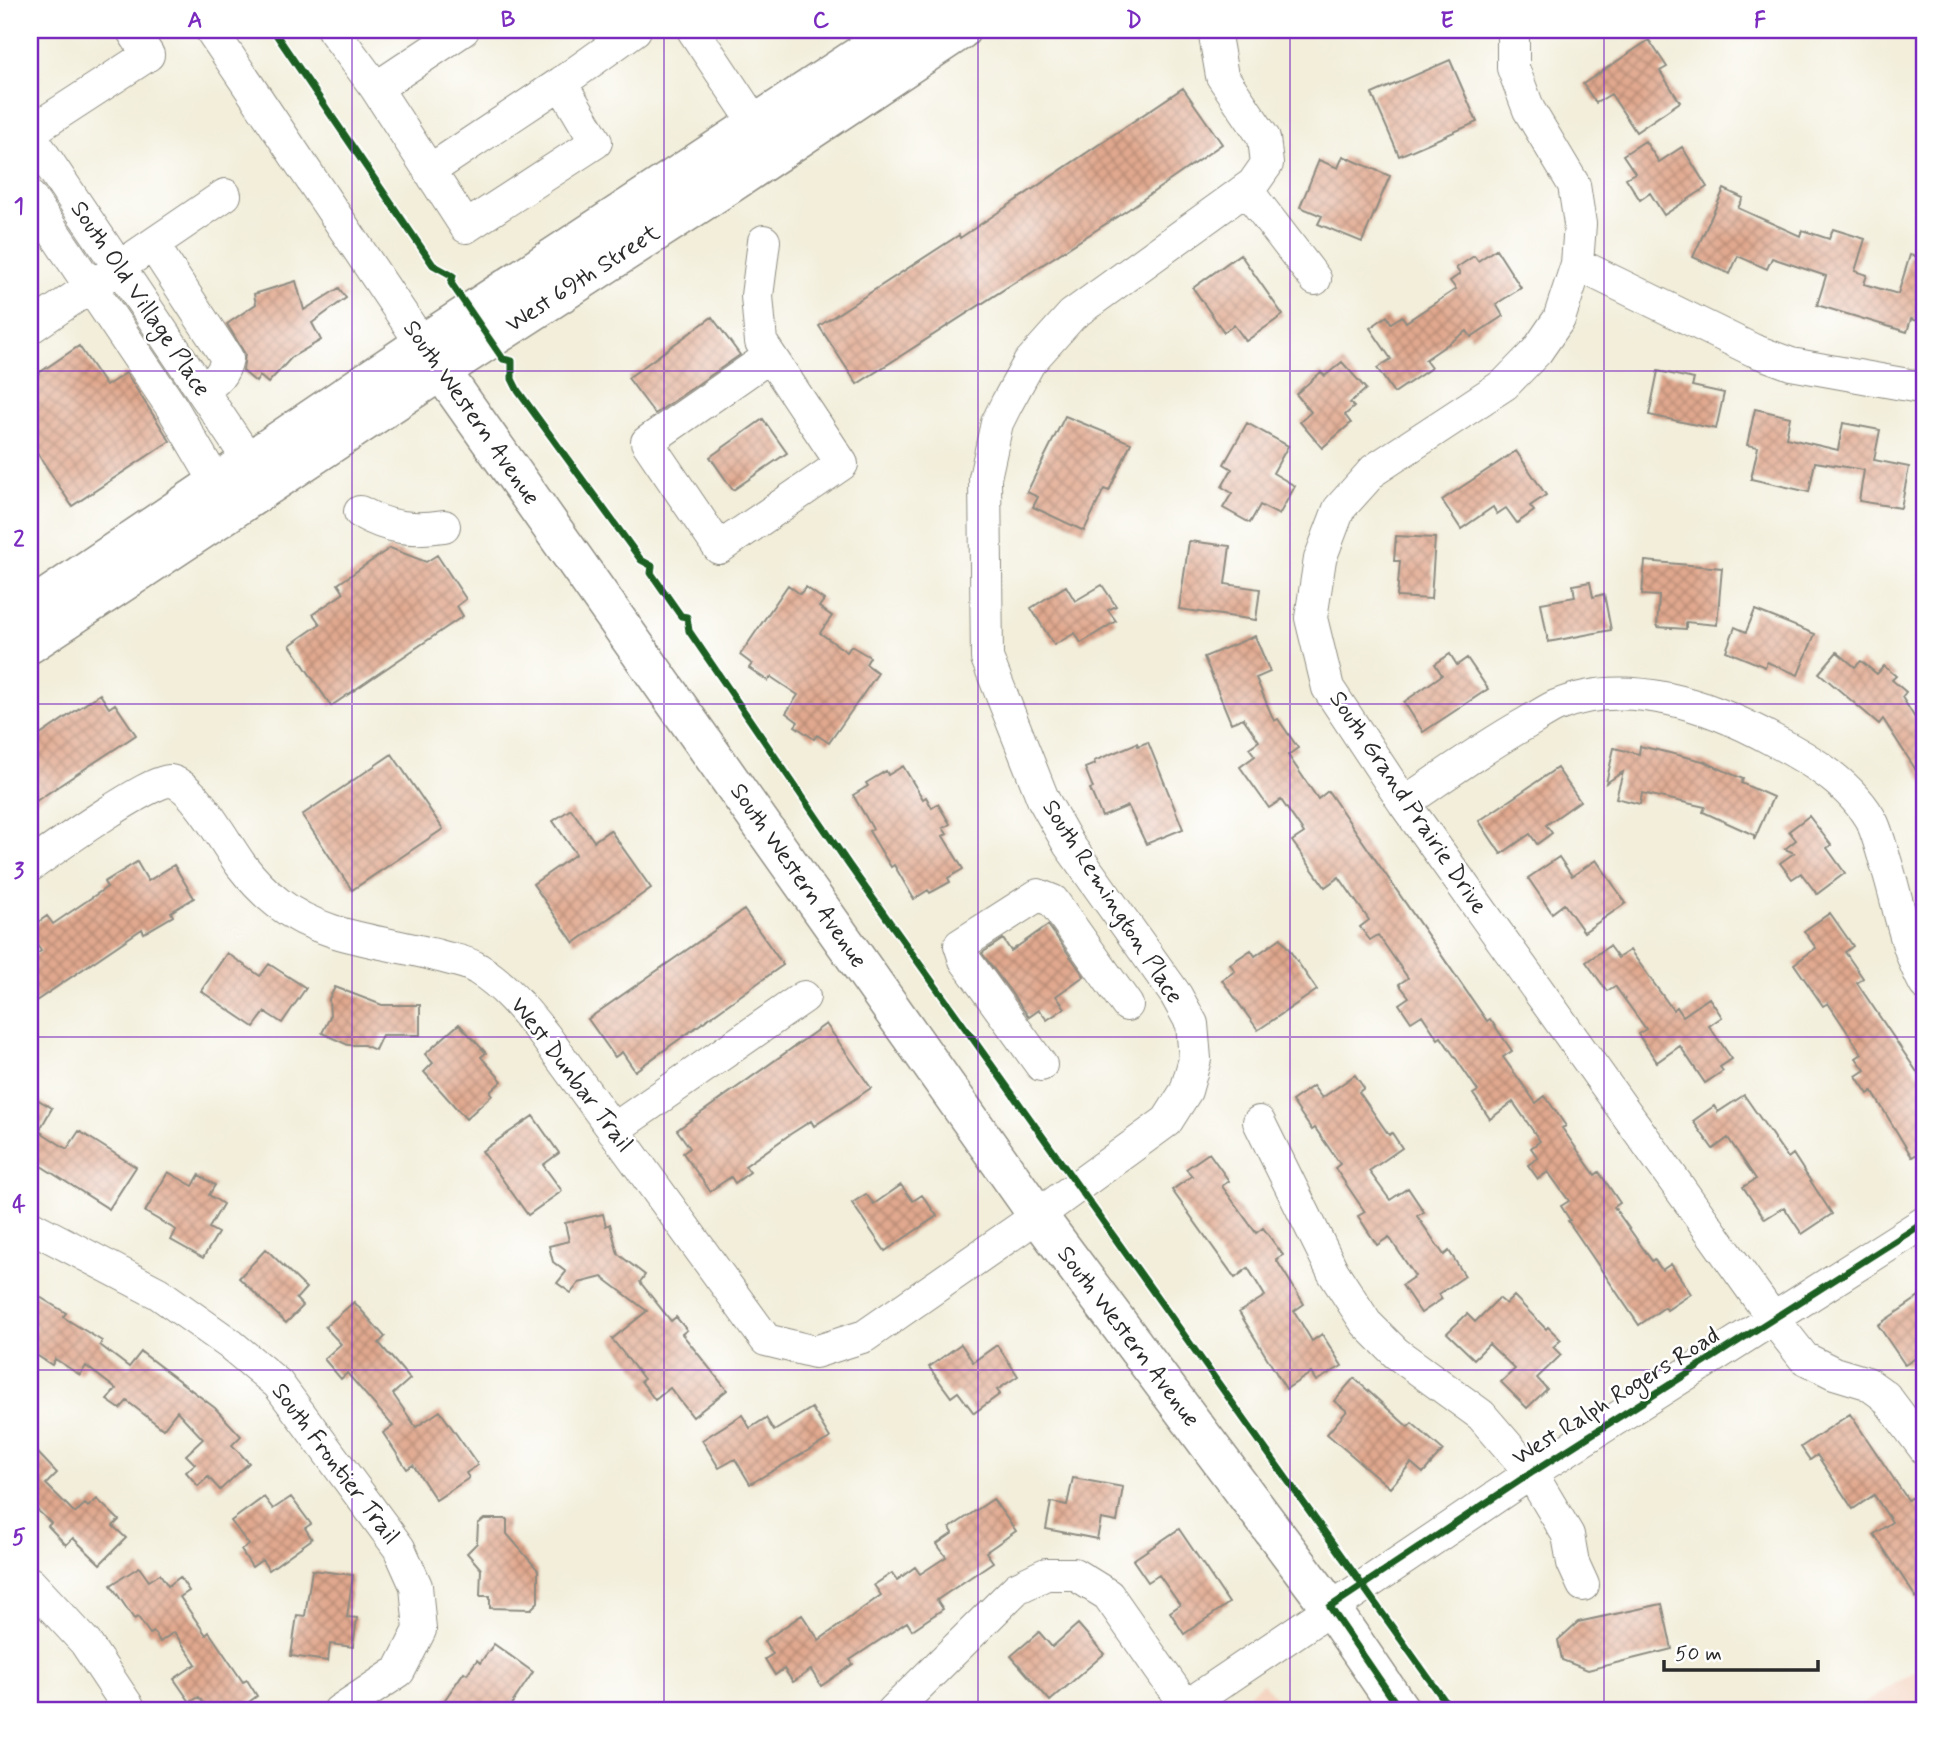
<svg xmlns="http://www.w3.org/2000/svg" width="1955" height="1741" font-family="Mynerve,sans-serif">
  <style>
    .built { fill: #f4d3c0 }
    .building { fill: url(#building-cross-hatch) }
    .lines { fill: none; stroke-linecap: round; stroke-linejoin: round }
    .minor-casing { stroke: #8e8c82; stroke-width: 34 }
    .major-casing { stroke: #8e8c82; stroke-width: 41 }
    .minor { stroke: #fff; stroke-width: 32 }
    .major { stroke: #fff; stroke-width: 38 }
    .cycleway-casing { stroke: #fff; stroke-width: 11 }
    .cycleway { stroke: #1b5e20; stroke-width: 7 }
    .grid { fill: none; stroke: #7b2cbf; stroke-width: 2; stroke-opacity: 0.55 }
    .labels { text-anchor: middle; dominant-baseline: central; stroke-width: 5; stroke-linejoin: round; paint-order: stroke }
    .street-label { font-size: 24px; fill: #2b2b2b; stroke: #fff }
    .neatline { fill: none; stroke: #7b2cbf; stroke-width: 2.5 }
    .grid-label { font-size: 23px; text-anchor: middle; font-weight: bold; fill: #7b2cbf }
  </style>
  <defs>
    <pattern id="building-cross-hatch" width="8" height="8" patternUnits="userSpaceOnUse" patternTransform="scale(1.75)"><rect width="8" height="8" fill="#e1a98f"/><path d="M0 0l8 8M0 8l8-8" fill="none" stroke="#b78a75"/></pattern>
  </defs>
  <rect width="100%" height="100%" fill="#fff"/>
  <filter id="ink" filterUnits="userSpaceOnUse"><feTurbulence type="fractalNoise" baseFrequency=".0143" numOctaves="2"/><feDisplacementMap in="SourceGraphic" scale="14" xChannelSelector="R" yChannelSelector="G"/><feConvolveMatrix kernelMatrix="1 2 1 2 8 2 1 2 1" color-interpolation-filters="sRGB"/></filter>
  <filter id="wash" filterUnits="userSpaceOnUse"><feTurbulence type="fractalNoise" baseFrequency=".00686" numOctaves="4" result="noise"/><feDisplacementMap in="SourceGraphic" scale="28" xChannelSelector="R" yChannelSelector="G"/><feGaussianBlur stdDeviation="1.57" result="paint"/><feColorMatrix in="noise" values="0 0 0 0 0 0 0 0 0 0 0 0 0 0 0 0 0 1.4 0 .05"/><feComposite in="paint" operator="in"/></filter>
  <g filter="url(#wash)">
    <rect width="100%" height="100%" fill="#f2eeda"/>
    <path class="built" d="M1925,1664V1711H1853Z
      M1263,1683L1288,1711H1225Z"/>
    <g id="blocks">
      <path class="building" d="M1649,40L1667,67L1660,71L1680,102L1636,132L1611,94L1596,103L1583,84Z
        M1450,60L1477,122L1399,156L1372,94Z
        M1183,88L1222,144L1129,209L857,384L819,326L959,235L960,238Z
        M1645,141L1659,162L1682,147L1707,187L1664,215L1650,193L1640,200L1626,178L1635,173L1623,155Z
        M1343,156L1390,176L1362,242L1318,224L1322,216L1300,207L1319,160L1338,168Z
        M1724,189L1743,198L1738,208L1800,236L1802,230L1829,239L1833,229L1865,239L1855,271L1867,275L1864,284L1898,294L1910,255L1925,259V323L1911,319L1907,332L1817,305L1826,276L1772,258L1767,269L1738,256L1730,274L1693,257Z
        M1496,249L1521,288L1496,304L1503,316L1471,337L1467,331L1425,360L1431,368L1394,393L1377,368L1391,359L1370,328L1387,316L1391,323L1402,316L1406,322L1456,289L1450,281L1460,274L1456,268L1474,256L1478,261Z
        M1240,254L1283,315L1246,341L1234,325L1224,332L1193,288Z
        M296,281L304,310L339,288L346,298L312,323L321,340L292,357L268,383L260,376L256,382L243,371L245,354L227,324L256,304L254,294Z
        M712,317L740,355L655,414L628,378Z
        M79,346L106,386L126,373L170,441L72,506L30,442V379Z
        M1342,362L1366,389L1350,403L1354,407L1345,415L1351,423L1322,448L1300,422L1311,412L1296,394L1321,372L1325,376Z
        M1658,371L1694,379L1692,386L1724,393L1716,429L1649,415Z
        M1755,409L1790,417L1786,438L1838,450L1843,423L1880,430L1874,460L1909,467L1901,508L1859,501L1864,470L1815,462L1809,492L1751,479L1758,447L1747,445Z
        M1065,416L1131,443L1109,491L1104,489L1084,531L1033,507L1038,497L1027,492Z
        M763,419L787,453L733,490L710,457Z
        M1247,423L1288,446L1273,473L1295,486L1279,515L1260,505L1250,523L1223,508L1232,493L1222,487L1232,469L1224,464Z
        M1516,451L1546,495L1530,506L1534,511L1517,523L1506,508L1497,514L1493,507L1461,529L1442,500Z
        M1396,536L1435,538L1431,599L1397,597L1400,561H1394Z
        M1189,541L1230,546L1225,584L1260,589L1256,620L1179,609Z
        M390,548L426,562L437,555L466,599L457,606L463,616L331,706L290,645L320,624L313,614L344,593L338,584Z
        M1645,561L1722,568L1717,625L1686,622V629L1657,627L1659,596L1642,595Z
        M1590,582L1593,597L1604,594L1611,630L1548,642L1541,603L1575,597L1573,585Z
        M788,585L800,594L806,587L824,600L819,607L832,616L820,633L847,652L851,646L870,657L866,664L878,673L829,743L817,735L814,739L795,726L798,722L786,713L798,695L771,677L768,681L749,668L752,664L740,655Z
        M1102,585L1116,606L1108,610L1116,621L1081,643L1075,633L1054,645L1031,608L1066,586L1075,601Z
        M1755,610L1815,634L1798,675L1767,662L1765,667L1726,651L1735,627L1746,632Z
        M1255,636L1270,672L1256,678L1274,721L1278,719L1298,748L1288,755L1318,799L1328,791L1487,1021L1490,1019L1512,1051L1503,1057L1536,1103L1545,1096L1566,1126L1562,1128L1595,1175L1599,1172L1620,1203L1614,1207L1652,1261L1654,1259L1662,1270L1671,1264L1691,1294L1667,1310L1665,1307L1639,1325L1568,1221L1570,1220L1561,1206L1569,1201L1548,1172L1538,1179L1528,1165L1538,1158L1531,1148L1540,1141L1513,1102L1490,1119L1473,1094L1478,1091L1441,1037L1438,1039L1422,1015L1411,1022L1399,1004L1409,997L1399,984L1408,978L1378,935L1370,940L1360,927L1369,920L1339,877L1325,887L1292,841L1304,833L1281,800L1269,808L1240,767L1255,756L1249,748L1259,741L1243,718L1231,723L1204,657Z
        M1837,652L1855,667L1861,661L1877,674L1884,666L1896,676L1892,680L1906,692L1902,697L1925,734V784L1883,719L1879,724L1819,673Z
        M1450,654L1457,665L1467,658L1488,689L1423,732L1404,702L1442,675L1435,664Z
        M100,694L109,708L115,704L136,735L30,805V742Z
        M1148,742L1183,829L1146,844L1128,806L1102,817L1090,789L1093,788L1085,768L1095,764L1094,761L1137,743L1138,746Z
        M1640,746L1703,761L1743,779L1741,783L1773,797L1754,840V835L1703,812L1705,807L1642,793L1640,804L1616,798L1623,772L1606,783L1614,748L1639,754Z
        M392,754L443,829L352,890L302,815Z
        M903,766L923,799L926,797L932,808L938,804L950,824L943,828L947,834L943,836L963,869L948,878L950,882L930,893L928,890L914,899L894,865L891,867L869,831L873,829L853,795L868,786L866,783L886,771L888,775Z
        M1557,768L1580,801L1546,825L1552,833L1537,844L1530,834L1501,854L1479,821Z
        M571,809L594,841L610,830L651,888L574,943L533,884L576,854L553,821Z
        M1809,816L1831,845L1827,848L1845,873L1817,894L1801,873L1792,879L1780,863L1794,853L1785,849L1796,840L1789,831Z
        M1559,857L1572,876L1596,860L1626,903L1584,932L1564,904L1552,913L1528,878Z
        M137,862L148,881L174,865L194,898L171,912L173,916L144,933L142,929L30,1005V958L41,951L30,935V928L47,916L53,924L107,887L104,882Z
        M744,910L783,965L635,1071L622,1052L615,1057L588,1019Z
        M1830,913L1853,946L1845,952L1863,978L1857,983L1919,1075L1925,1072V1149L1912,1157L1872,1091L1868,1094L1856,1076L1865,1070L1856,1058L1862,1054L1828,1003L1823,1006L1794,964L1816,948L1804,931Z
        M1048,925L1084,976L1056,996L1065,1008L1047,1020L1039,1010L1029,1017L982,953L1003,939L1011,951Z
        M1281,938L1317,990L1258,1030L1222,980L1235,971L1230,964L1251,950L1255,956Z
        M1609,946L1618,958L1630,950L1673,1010L1677,1007L1683,1016L1709,998L1722,1017L1709,1026L1732,1059L1720,1067L1723,1071L1705,1083L1680,1046L1657,1062L1638,1034L1646,1029L1615,986L1607,991L1586,962Z
        M227,953L260,976L269,964L306,988L282,1023L265,1012L254,1027L201,991Z
        M335,987L382,1005H420V1035H382L375,1050L364,1045H348L322,1033L330,1017L329,999Z
        M459,1024L486,1053L481,1057L502,1081L490,1092L492,1095L466,1119L424,1072L433,1063L425,1054Z
        M826,1024L871,1088L814,1126L811,1121L789,1135L745,1166L750,1172L735,1183L731,1177L710,1191L683,1153L690,1148L677,1130Z
        M1355,1075L1364,1088L1359,1092L1389,1135L1392,1133L1402,1148L1369,1171L1390,1200L1408,1188L1424,1212L1417,1216L1444,1255L1449,1251L1465,1276L1439,1294L1442,1299L1421,1313L1402,1285L1415,1276L1389,1237L1377,1245L1358,1216L1365,1212L1335,1168L1340,1164L1315,1128L1312,1130L1292,1101L1313,1086L1322,1098Z
        M30,1095L52,1108L39,1131L67,1149L79,1131L136,1167L109,1209L30,1159Z
        M1744,1095L1788,1158L1793,1154L1832,1214L1802,1234L1784,1207L1765,1219L1743,1187L1756,1179L1728,1138L1713,1149L1693,1121L1714,1106L1718,1112Z
        M533,1116L559,1153L543,1165L562,1191L528,1215L482,1151Z
        M1209,1153L1229,1181L1222,1186L1256,1233L1263,1228L1283,1255L1276,1259L1304,1304L1294,1311L1312,1341L1322,1334L1342,1366L1316,1381L1311,1373L1286,1389L1239,1312L1265,1296L1248,1268L1235,1278L1172,1190L1192,1176L1186,1169Z
        M168,1172L193,1186L199,1175L215,1185L209,1195L223,1204L209,1228L218,1233L203,1258L171,1240L176,1230L145,1212Z
        M901,1185L913,1201L922,1195L937,1216L885,1251L852,1203L866,1194L874,1204Z
        M603,1214L606,1226L610,1224L618,1254L645,1275L640,1282L671,1321L676,1317L687,1330L682,1334L727,1390L693,1417L670,1388L655,1400L641,1381L644,1379L612,1339L647,1311L602,1277L579,1283L571,1293L557,1283L566,1272L553,1262L549,1246L569,1241L565,1223Z
        M266,1249L306,1288L296,1299L303,1306L286,1323L239,1278Z
        M30,1291L66,1313L63,1317L102,1341L100,1345L129,1367L141,1352L215,1408L241,1436L232,1445L249,1463L220,1490L208,1477L198,1486L186,1472L195,1464L186,1455L203,1439L177,1411L163,1429L127,1401L120,1409L107,1400L116,1389L86,1366L80,1375L55,1359L52,1365L30,1351V1337L36,1326L30,1322Z
        M1925,1293V1352L1905,1365L1878,1325Z
        M1514,1296L1546,1329L1548,1327L1561,1340L1553,1347L1561,1355L1537,1378L1547,1389L1527,1408L1501,1382L1515,1369L1489,1344L1474,1359L1447,1333L1467,1314L1475,1322L1499,1298L1506,1304Z
        M354,1302L385,1337L379,1343L410,1379L393,1394L416,1427L440,1411L478,1465L466,1473L469,1478L436,1500L413,1465L407,1469L383,1433L393,1426L347,1373L341,1379L324,1359L341,1344L325,1327Z
        M961,1344L973,1362L997,1345L1018,1376L997,1390L1000,1394L974,1413L958,1392L951,1397L929,1367Z
        M1354,1378L1408,1427L1412,1423L1443,1450L1423,1473L1411,1463L1390,1488L1327,1434L1347,1411L1334,1401Z
        M812,1408L830,1438L750,1484L735,1459L719,1468L702,1440L742,1415L750,1428L766,1418L774,1431Z
        M1850,1414L1908,1500L1913,1497L1925,1516V1611L1874,1534L1892,1522L1874,1495L1853,1509L1817,1455L1810,1460L1801,1447Z
        M38,1453L57,1473L46,1484L75,1513L85,1504L88,1507L97,1499L119,1520L113,1526L126,1538L100,1564L73,1538L66,1545L48,1526L51,1523L30,1503V1461Z
        M1073,1478L1123,1487L1117,1522L1101,1519L1097,1539L1046,1529L1051,1502L1067,1505Z
        M264,1497L273,1509L291,1497L311,1524L305,1528L312,1539L269,1570L262,1560L252,1567L241,1550L249,1545L231,1521Z
        M993,1499L1016,1531L986,1552L993,1562L937,1600L943,1609L912,1630L907,1622L850,1660L853,1664L821,1686L811,1670L793,1682L784,1669L775,1675L765,1659L773,1654L764,1641L802,1615L819,1640L881,1595L874,1585L892,1573L897,1580L915,1567L920,1574L946,1557L937,1544L953,1533L950,1528Z
        M484,1519H507V1534L538,1570V1602L531,1609L490,1608V1596H480L481,1569L467,1553L477,1543L478,1524Z
        M1179,1529L1229,1603L1184,1634L1170,1612L1180,1605L1159,1575L1148,1582L1133,1560Z
        M139,1567L149,1581L160,1574L168,1586L180,1577L189,1591L180,1597L206,1635L209,1632L243,1682L247,1680L257,1696L249,1702L255,1711H209L199,1697L190,1702L174,1679L196,1664L174,1632L160,1642L154,1632L150,1634L138,1617L134,1619L111,1585Z
        M312,1570L353,1575L347,1617L357,1618L353,1647L330,1644L328,1661L291,1656L297,1615L305,1616Z
        M1662,1604L1672,1649L1588,1670L1562,1660L1558,1640L1578,1622Z
        M1078,1624L1104,1654L1050,1701L1011,1656L1039,1632L1052,1647Z
        M494,1644L533,1672L507,1711H437L464,1672L467,1674L477,1660L480,1663Z"/>
    </g>
  </g>
  <g filter="url(#ink)">
    <use href="#blocks" fill-opacity="0" stroke="#8e8c82" stroke-width="2"/>
    <g class="lines">
      <defs>
        <path id="minor" d="M211,30L422,344
          M333,30L376,88L466,227L596,142L561,83
          M693,30L755,123
          M1513,30V68L1529,110L1574,185L1580,224L1577,264L1559,319L1537,351L1505,384L1374,470L1339,509L1320,559L1311,618L1328,688L1404,803L1774,1320L1804,1358L1834,1373L1867,1383L1885,1396L1925,1449
          M376,88L463,30
          M30,132L148,55L132,30
          M30,135L250,462
          M429,171L561,83L635,30
          M1246,189L1315,279
          M30,197L173,409L217,484
          M764,241L757,296L761,342L842,464L719,548L647,442L770,356
          M153,245L227,358C224,374 215,383 201,389
          M1577,264L1753,350L1791,364L1925,388
          M30,328L225,195
          M360,512C388,528 412,531 444,526
          M1404,803C1444,776 1482,748 1523,725C1534,719 1545,711 1556,706C1626,676 1710,705 1773,740C1810,759 1853,785 1873,824C1877,833 1880,844 1883,854C1898,897 1903,943 1925,984
          M30,866C51,851 151,779 170,781C194,784 226,845 241,865C251,878 265,893 278,903C325,940 388,941 443,957C454,960 468,962 478,969C506,986 525,1011 545,1036L766,1340L815,1352L865,1336L1019,1229L1167,1121L1186,1091L1195,1059L1192,1024L1176,995L1069,845L1043,799L987,658L985,478L997,423L1007,403L1029,363L1072,315L1253,184L1267,164L1264,138L1222,76L1214,30
          M1041,1065L965,960L960,945L1038,895L1053,901L1127,1005
          M1259,1122L1333,1272L1366,1323L1396,1353L1481,1415L1531,1473L1568,1535L1573,1563L1583,1585
          M613,1130L804,997
          M30,1226L158,1293L230,1344L278,1384L399,1548L416,1586L420,1630L399,1671L339,1711
          M30,1583L85,1642L131,1711
          M893,1711L1017,1588L1046,1574H1074L1108,1595L1185,1705
          M1179,1711L1531,1473L1925,1222"/>
        <path id="major" d="M422,344L1038,1216L1330,1607L1401,1711
          M30,609L422,344L898,30
          M30,644L441,371L730,184L961,30"/>
      </defs>
      <use href="#minor" class="minor-casing"/>
      <use href="#major" class="major-casing"/>
      <use href="#minor" class="minor"/>
      <use href="#major" class="major"/>
      <defs>
        <path id="cycleway" d="M273,30L433,265L453,276L451,283L503,359L512,361V379L518,391L641,560L652,566L651,573L681,616L687,617L689,631L849,865L1452,1711
          M1401,1711L1330,1607L1531,1473L1925,1222"/>
      </defs>
      <use href="#cycleway" class="cycleway-casing"/>
      <use href="#cycleway" class="cycleway"/>
    </g>
  </g>
  <path class="grid" d="M352,30V1711M664,30V1711M978,30V1711M1290,30V1711M1604,30V1711M30,371H1925M30,704H1925M30,1037H1925M30,1370H1925"/>
  <g class="labels">
    <g class="street-label">
      <text transform="translate(583 279) rotate(-33)">West 69th Street</text>
      <text transform="translate(140 299) rotate(56)">South Old Village Place</text>
      <text transform="translate(471 413) rotate(55)">South Western Avenue</text>
      <text transform="translate(1408 803) rotate(56)">South Grand Prairie Drive</text>
      <text transform="translate(798 876) rotate(55)">South Western Avenue</text>
      <text transform="translate(1112 902) rotate(57)">South Remington Place</text>
      <text transform="translate(571 1075) rotate(53)">West Dunbar Trail</text>
      <text transform="translate(1128 1337) rotate(53)">South Western Avenue</text>
      <text transform="translate(1616 1397) rotate(-32)">West Ralph Rogers Road</text>
      <text transform="translate(335 1464) rotate(53)">South Frontier Trail</text>
    </g>
  </g>
  <rect width="1955" height="1741" fill="none" stroke="#fff" stroke-width="77"/>
  <path d="M1664 1660v10h154v-10" fill="none" stroke="#2b2b2b" stroke-width="3.5"/>
  <text x="1675" y="1660" font-size="21" fill="#2b2b2b" stroke="#ffffff" stroke-width="5" paint-order="stroke">50 m</text>
  <rect x="38" y="38" width="1878" height="1664" class="neatline"/>
  <g class="grid-label">
    <text x="195" y="27">A</text>
    <text x="508" y="27">B</text>
    <text x="821" y="27">C</text>
    <text x="1134" y="27">D</text>
    <text x="1447" y="27">E</text>
    <text x="1760" y="27">F</text>
    <text x="19" y="213">1</text>
    <text x="19" y="546">2</text>
    <text x="19" y="878">3</text>
    <text x="19" y="1211">4</text>
    <text x="19" y="1544">5</text>
  </g>
</svg>
